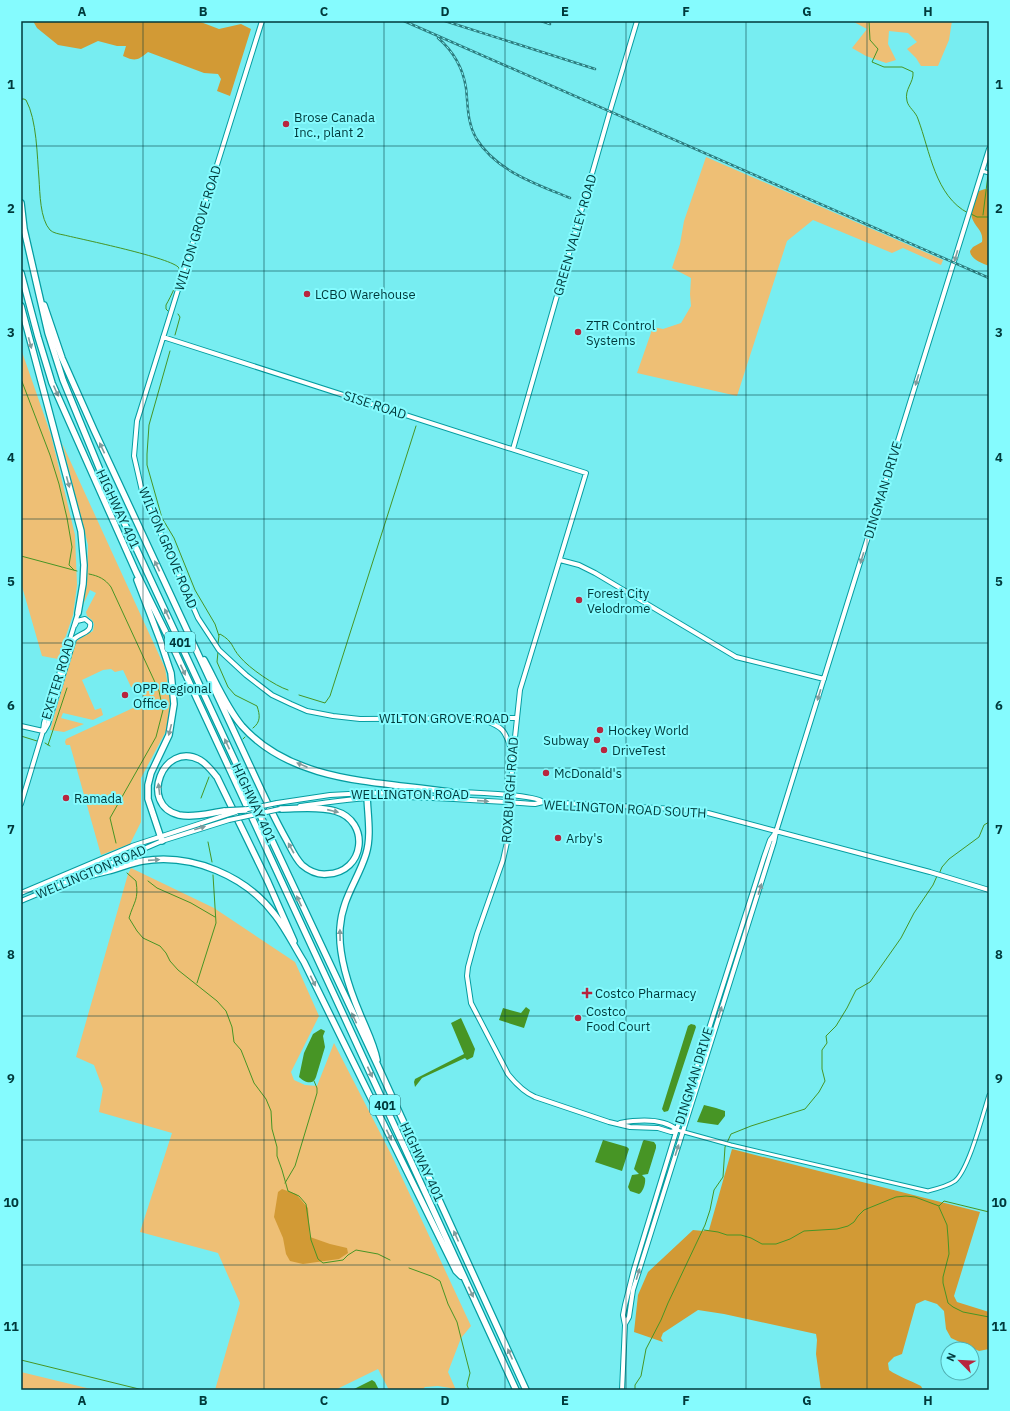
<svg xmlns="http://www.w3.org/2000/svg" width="1010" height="1411" font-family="'IBM Plex Sans',sans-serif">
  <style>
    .green { fill: #eebf75 }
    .forest { fill: #d29a35 }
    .water { fill: #479525 }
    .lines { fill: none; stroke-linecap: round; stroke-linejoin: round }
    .stream { stroke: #479525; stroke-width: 1 }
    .street-casing { stroke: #049da1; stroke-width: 5 }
    .secondary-casing { stroke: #049da1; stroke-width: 6 }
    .highway-casing { stroke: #049da1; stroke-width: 8 }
    .street { stroke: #fff; stroke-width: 3 }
    .secondary { stroke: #fff; stroke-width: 4 }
    .highway { stroke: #fff; stroke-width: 5.5 }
    .rail-casing { stroke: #2c7c7e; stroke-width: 2.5 }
    .rail { stroke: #85fbfe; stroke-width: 1; stroke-dasharray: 3; stroke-linecap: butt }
    .secondary-bridge-casing { stroke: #049da1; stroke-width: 6; stroke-linecap: butt }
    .highway-bridge-casing { stroke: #049da1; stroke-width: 8; stroke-linecap: butt }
    .secondary-bridge { stroke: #fff; stroke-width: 4 }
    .highway-bridge { stroke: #fff; stroke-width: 5.5 }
    .oneway { fill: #809c9d }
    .grid { fill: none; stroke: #00393b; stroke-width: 1; stroke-opacity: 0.55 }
    .poi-dot { fill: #b8263e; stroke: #85fbfe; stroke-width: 1.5 }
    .labels { text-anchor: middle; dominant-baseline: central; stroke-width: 4; stroke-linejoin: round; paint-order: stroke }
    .shield { fill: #85fbfe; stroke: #287376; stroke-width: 1 }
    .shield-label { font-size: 12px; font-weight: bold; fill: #00393b }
    .poi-label { font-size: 13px; fill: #00393b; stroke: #85fbfe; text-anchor: start }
    .street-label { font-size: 13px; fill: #00393b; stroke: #85fbfe }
    .neatline { fill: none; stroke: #00393b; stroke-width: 1.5 }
    .grid-label { font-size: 13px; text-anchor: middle; font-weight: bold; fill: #00393b }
  </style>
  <rect width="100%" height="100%" fill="#77edf1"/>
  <path class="green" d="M852,21H952L949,40L938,66H921L916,58L907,49L917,42L908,33L889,31L888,44L896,60L886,63L866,56L852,48L867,29Z
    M706,157L943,260L941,265L903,248L892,253L813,220L787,241L737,396L637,373L653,327L663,329L681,323L691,306L690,294L691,278L672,268L680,244L684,221Z
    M21,349L51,435L75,535L77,585L73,615L58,659L42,656L21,583Z
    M62,443L165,668L171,705L170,718L165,733L141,778V822L130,844L101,855L70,745H66L65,742L66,739L146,702L138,686L135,687H131L123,670L115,672L111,669L103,670L82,680L95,710L101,708L103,715L93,720L63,713L61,718L84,724L64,732L50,730L76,641L93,631L94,624L92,620L87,616L86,612L96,593L90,590L82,607L87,583L88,545Z
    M131,868L214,908L295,962L319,1016L291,1072L294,1080L305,1085L317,1086L334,1043L392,1156L471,1326L461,1338L448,1372L456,1390H451L450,1388L438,1386L425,1387L422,1390H389L378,1369L335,1390H215L240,1303L218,1253L140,1232L172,1133L99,1112L103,1089L94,1065L76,1057L128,874Z
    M21,1372L95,1390H21Z"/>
  <path class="forest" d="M33,21H198L219,29L241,24L251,29L230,96L217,91L221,79L218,74L204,73L148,52C138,60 136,62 123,56L126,46H117L98,41L81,49L58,45L37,28Z
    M985,189L989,190V266C982,263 971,260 970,251L973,247L982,242C984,231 975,227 972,218C969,209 975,198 979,191Z
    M732,1149L980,1212L954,1296L957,1302L989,1312V1349L979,1351L951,1338L946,1329L944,1311L937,1304L925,1300L916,1304L902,1354L894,1357L888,1363L889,1370C899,1377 910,1380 921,1386L923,1390H821L816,1354L817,1340L816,1334L724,1314L698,1310L663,1333L661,1338L663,1342L634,1332L638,1295L648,1272L693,1230L703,1231L709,1230Z
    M282,1189L296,1194L308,1208L310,1237L330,1244L347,1248L348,1253L339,1259L303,1264L290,1261L286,1254L283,1238L274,1217L278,1192Z"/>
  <path class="water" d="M526,1007L530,1010L524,1028L499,1020L503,1008L521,1013Z
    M461,1018L475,1049L473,1057L467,1060L465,1058L422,1078L415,1087L414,1082L415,1079L464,1054L451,1023Z
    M691,1024L695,1025L696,1027L669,1109L668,1111L664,1112L662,1109L688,1026Z
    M321,1029L325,1031L323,1036L325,1047L316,1077C313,1086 304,1082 299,1077L304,1053L313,1034Z
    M704,1105L716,1108L725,1111V1116L718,1125L697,1122Z
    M603,1140L627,1147L629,1149L622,1171L595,1162Z
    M644,1140L654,1142L656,1145V1148L648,1174L642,1175L645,1178C646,1183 643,1192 639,1194L630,1191L628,1187L632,1175L639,1174L634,1169L643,1141Z
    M372,1380L375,1382L379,1390H352Z"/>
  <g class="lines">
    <path class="stream" d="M869,21L870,40L878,49L872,62L884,67H902L913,72C914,83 904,89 907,101C908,107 916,112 918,119C930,151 935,196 968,213
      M21,99H24L26,100C37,120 37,156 39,179C40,193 40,219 50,230C53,233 59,234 64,235C80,239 173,258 179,268C182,275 170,298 166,305V309L168,311
      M971,214L977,217H989
      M983,215L988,175
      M175,335L180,317L178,314
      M170,351L149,425L147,454V465L162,518L174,538L195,590L215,624L219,636L218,643
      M21,379L50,455L59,484L67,518L72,547L69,565L74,570
      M21,556L77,571
      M89,574C99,576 105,579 111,587L159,691L163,710L156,737L110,818L116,843
      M219,635L220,634C234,642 231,647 240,657C249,668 275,686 288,690
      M218,652L217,662L228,687L235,695L257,706C260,715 261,722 253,728
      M299,695L325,703L330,696L416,426
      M21,736L37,741
      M243,739L245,737
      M45,743L50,746
      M48,745L67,688
      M201,798L209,777
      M208,842L212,862
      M127,873L136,881C139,900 134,901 129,918L137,931L143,938L160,946L166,953L170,961L178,970L217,1001L226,1011L232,1027L234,1042L241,1050L254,1083L266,1099L271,1111L272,1129L277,1147V1156L282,1170L288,1191L299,1196L306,1204L311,1240L318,1259L323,1263L343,1260L348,1255L356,1250L378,1254L390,1260
      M939,874L942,867L949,859L979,837L984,825L989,822
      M148,881L157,888L191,903L215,917
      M197,983L216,923L213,875
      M285,1183L295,1166L317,1093V1088L314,1081
      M939,1206L944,1201L989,1212
      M939,1207L947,1225L948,1237L949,1254L943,1277V1283L948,1303L953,1307L963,1312L989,1317
      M704,1230L718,1232L727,1235H741L751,1238L762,1244H776L790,1239L804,1231L837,1229L848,1226L854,1222L858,1216L864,1210L896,1197L906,1196L915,1197L939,1206
      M409,1268L431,1276L440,1281L448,1304L457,1322L461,1338L470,1373L467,1385L469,1390
      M21,1360L143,1390
      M635,1390V1385L641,1376L646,1349L661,1320L668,1303L705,1225L710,1210L714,1190L723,1177L725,1147L731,1134L751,1126L805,1109L819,1092L825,1081L822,1069V1050L827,1043L826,1036L836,1026L847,1008L856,990L870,982L901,938L914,913L933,885L937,876"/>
    <defs>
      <path id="street" d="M982,171L989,173
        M677,1130L731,1145L928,1191C936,1189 948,1186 955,1181C969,1169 983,1114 989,1095"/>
      <path id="secondary" d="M262,21L137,421L134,456L142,491L198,618L219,650L246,675L272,695L291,704L307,711L333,716L360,719L516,718
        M163,337L586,473L520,690L513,756L507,842L503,860L477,934L468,967L467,976L471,1003L508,1074C516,1084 524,1092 535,1097L609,1122L630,1127L658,1128L671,1132L677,1130
        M513,449L610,111L637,21
        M560,560L579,565L595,573L736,657L824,679
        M481,719C503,727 505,729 512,752
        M21,726L43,731
        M44,731L48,724L74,639C80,633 92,633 90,623L85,619L77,621L75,625
        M448,792C464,792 533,794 543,802
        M277,803L330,795L367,793L429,792
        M21,804L43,731L44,723L78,613
        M300,806C330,802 361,797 391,797C439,797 487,801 535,804L543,802L675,809L708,813L930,872L989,890
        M86,874L162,841L229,820
        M21,893L132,846L226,815
        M21,901L76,878
        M620,1123C637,1120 663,1118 677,1130
        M625,1324L629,1317L633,1290L774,842L776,832
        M622,1390L625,1325L623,1315L625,1305L634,1269L680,1119L764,857L770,840L776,832L989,149"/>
      <path id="highway" d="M21,203L24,229L48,333L63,380L102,475L268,832L378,1066L526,1390
        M21,273L38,337L52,383L136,572L172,645L349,1027L516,1390
        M44,305L62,358L94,430L251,768C262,792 273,816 286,839C291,848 295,858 302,865C309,871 317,875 327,874C365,873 371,821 335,811C318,806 297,809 280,809
        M21,306L81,531L84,565L83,584L78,613
        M137,580L160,640L171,673L174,704L169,735L151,773L148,785V799L162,841
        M204,660C216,682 226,707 242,726C294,784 379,781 450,792
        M367,793C367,812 372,835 366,854C358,880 342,898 340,928C338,957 349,988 360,1014C366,1029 374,1044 377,1060
        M225,811C210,813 194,818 179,815C138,805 163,740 200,760C207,764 212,771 217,777L268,882L294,941
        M75,879C86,876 97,874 108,871C120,868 131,863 143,861C192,853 246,876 275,915C286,929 294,946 304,962L456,1271L461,1276"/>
    </defs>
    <use href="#street" class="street-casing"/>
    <use href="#secondary" class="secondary-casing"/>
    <use href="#highway" class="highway-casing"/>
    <use href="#street" class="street"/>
    <use href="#secondary" class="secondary"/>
    <use href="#highway" class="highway"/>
    <defs>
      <path id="rail" d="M404,21L989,278
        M445,21L595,69
        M541,21L550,24
        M438,38C453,51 463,68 466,88C468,105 467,122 476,138C496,171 536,184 570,198"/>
    </defs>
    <use href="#rail" class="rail-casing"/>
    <use href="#rail" class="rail"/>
    <defs>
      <path id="secondary-bridge" d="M243,810L277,803
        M226,815L236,812
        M229,820L280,809"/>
      <path id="highway-bridge" d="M225,811L245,810"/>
    </defs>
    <use href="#secondary-bridge" class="secondary-bridge-casing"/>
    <use href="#highway-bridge" class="highway-bridge-casing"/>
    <use href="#secondary-bridge" class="secondary-bridge"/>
    <use href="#highway-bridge" class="highway-bridge"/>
  </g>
  <defs><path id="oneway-solid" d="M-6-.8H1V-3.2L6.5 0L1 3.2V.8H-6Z"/></defs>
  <g class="oneway">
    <use href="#oneway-solid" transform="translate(956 256) rotate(106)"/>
    <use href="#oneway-solid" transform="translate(30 343) rotate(75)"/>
    <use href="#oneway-solid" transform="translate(917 380) rotate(107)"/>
    <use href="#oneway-solid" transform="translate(56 391) rotate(66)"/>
    <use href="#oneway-solid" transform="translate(102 448) rotate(-115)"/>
    <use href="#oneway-solid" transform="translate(68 482) rotate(75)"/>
    <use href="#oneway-solid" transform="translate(862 558) rotate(107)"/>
    <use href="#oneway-solid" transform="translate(157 566) rotate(-115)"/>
    <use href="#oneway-solid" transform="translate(167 614) rotate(-115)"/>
    <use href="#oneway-solid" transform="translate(183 670) rotate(65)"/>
    <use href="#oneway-solid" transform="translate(819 695) rotate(107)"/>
    <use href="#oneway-solid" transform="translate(170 730) rotate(104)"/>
    <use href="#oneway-solid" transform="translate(227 744) rotate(-115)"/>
    <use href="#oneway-solid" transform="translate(302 765) rotate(-157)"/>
    <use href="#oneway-solid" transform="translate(159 789) rotate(-97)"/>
    <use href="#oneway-solid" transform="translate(483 801) rotate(4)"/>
    <use href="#oneway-solid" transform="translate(333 811) rotate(13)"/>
    <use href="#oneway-solid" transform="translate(200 828) rotate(-17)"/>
    <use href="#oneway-solid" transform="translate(291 848) rotate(-119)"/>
    <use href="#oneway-solid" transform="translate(154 860) rotate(-4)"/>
    <use href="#oneway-solid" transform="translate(760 889) rotate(-73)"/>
    <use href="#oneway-solid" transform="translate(299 901) rotate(-115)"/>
    <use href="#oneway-solid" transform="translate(340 935) rotate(-91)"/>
    <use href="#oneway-solid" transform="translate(313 981) rotate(64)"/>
    <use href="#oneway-solid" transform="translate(720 1012) rotate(-72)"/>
    <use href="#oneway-solid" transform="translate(354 1018) rotate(-115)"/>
    <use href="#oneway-solid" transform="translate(370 1072) rotate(65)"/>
    <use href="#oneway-solid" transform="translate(389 1135) rotate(64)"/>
    <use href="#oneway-solid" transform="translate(677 1150) rotate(-72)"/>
    <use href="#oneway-solid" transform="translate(456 1236) rotate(-114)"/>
    <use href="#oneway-solid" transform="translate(638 1274) rotate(-73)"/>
    <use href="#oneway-solid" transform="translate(471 1292) rotate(65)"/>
    <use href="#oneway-solid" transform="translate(510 1354) rotate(-114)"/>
  </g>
  <path class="grid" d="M143,21V1390M264,21V1390M384,21V1390M505,21V1390M626,21V1390M746,21V1390M867,21V1390M21,146H989M21,271H989M21,395H989M21,519H989M21,643H989M21,768H989M21,892H989M21,1016H989M21,1140H989M21,1265H989"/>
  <g class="poi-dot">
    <circle cx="286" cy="124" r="4"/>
    <circle cx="307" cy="294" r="4"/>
    <circle cx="578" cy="332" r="4"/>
    <circle cx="579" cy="600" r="4"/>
    <circle cx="125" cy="695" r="4"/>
    <circle cx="600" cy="730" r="4"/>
    <circle cx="597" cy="740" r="4"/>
    <circle cx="604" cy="750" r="4"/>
    <circle cx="546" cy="773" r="4"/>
    <circle cx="66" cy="798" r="4"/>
    <circle cx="558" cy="838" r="4"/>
    <path d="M585 987h4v4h4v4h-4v4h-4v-4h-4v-4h4z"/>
    <circle cx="578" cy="1018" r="4"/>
  </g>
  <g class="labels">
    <g class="shield">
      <rect x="165" y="632" width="30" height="20" rx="3"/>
      <rect x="370" y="1095" width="30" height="20" rx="3"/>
    </g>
    <g class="shield-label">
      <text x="180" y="642">401</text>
      <text x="385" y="1105">401</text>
    </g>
    <g class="poi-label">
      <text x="294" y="117">Brose Canada<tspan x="294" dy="15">Inc., plant 2</tspan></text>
      <text x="315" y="294">LCBO Warehouse</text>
      <text x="586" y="325">ZTR Control<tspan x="586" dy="15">Systems</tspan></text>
      <text x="587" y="593">Forest City<tspan x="587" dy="15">Velodrome</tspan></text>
      <text x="133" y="688">OPP Regional<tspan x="133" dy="15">Office</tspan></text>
      <text x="608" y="730">Hockey World</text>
      <text x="589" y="740" text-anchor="end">Subway</text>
      <text x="612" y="750">DriveTest</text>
      <text x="554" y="773">McDonald's</text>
      <text x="74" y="798">Ramada</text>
      <text x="566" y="838">Arby's</text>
      <text x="595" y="993">Costco Pharmacy</text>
      <text x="586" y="1011">Costco<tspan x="586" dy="15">Food Court</tspan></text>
    </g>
    <g class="street-label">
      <text transform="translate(198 228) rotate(-73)">WILTON GROVE ROAD</text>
      <text transform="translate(575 235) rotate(-74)">GREEN VALLEY ROAD</text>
      <text transform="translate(375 405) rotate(18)">SISE ROAD</text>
      <text transform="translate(883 490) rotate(-73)">DINGMAN DRIVE</text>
      <text transform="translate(118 509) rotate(65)">HIGHWAY 401</text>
      <text transform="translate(168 548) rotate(67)">WILTON GROVE ROAD</text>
      <text transform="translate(58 679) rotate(-73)">EXETER ROAD</text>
      <text x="444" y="718">WILTON GROVE ROAD</text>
      <text transform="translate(510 790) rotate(-86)">ROXBURGH ROAD</text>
      <text x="410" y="794">WELLINGTON ROAD</text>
      <text transform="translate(254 803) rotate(65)">HIGHWAY 401</text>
      <text transform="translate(625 809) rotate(3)">WELLINGTON ROAD SOUTH</text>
      <text transform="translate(91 872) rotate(-23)">WELLINGTON ROAD</text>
      <text transform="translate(694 1076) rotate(-73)">DINGMAN DRIVE</text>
      <text transform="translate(422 1162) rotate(65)">HIGHWAY 401</text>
    </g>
  </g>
  <rect width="1010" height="1411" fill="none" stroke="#85fbfe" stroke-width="44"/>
  <g transform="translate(960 1361) rotate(294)"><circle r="19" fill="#85fbfe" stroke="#50adb0"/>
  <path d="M0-3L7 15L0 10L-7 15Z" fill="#b8263e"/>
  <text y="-6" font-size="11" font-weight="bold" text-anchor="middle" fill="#00393b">N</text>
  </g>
  <rect x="22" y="22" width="966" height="1367" class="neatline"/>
  <g class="grid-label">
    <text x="82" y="16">A</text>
    <text x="203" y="16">B</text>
    <text x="324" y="16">C</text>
    <text x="445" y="16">D</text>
    <text x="565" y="16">E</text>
    <text x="686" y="16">F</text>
    <text x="807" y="16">G</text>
    <text x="928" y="16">H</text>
    <text x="11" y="89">1</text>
    <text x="999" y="89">1</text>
    <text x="11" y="213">2</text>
    <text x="999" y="213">2</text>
    <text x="11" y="337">3</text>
    <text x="999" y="337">3</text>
    <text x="11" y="462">4</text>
    <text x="999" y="462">4</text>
    <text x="11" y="586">5</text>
    <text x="999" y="586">5</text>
    <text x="11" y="710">6</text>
    <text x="999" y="710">6</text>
    <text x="11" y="834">7</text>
    <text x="999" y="834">7</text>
    <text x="11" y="959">8</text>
    <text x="999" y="959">8</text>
    <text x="11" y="1083">9</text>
    <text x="999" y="1083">9</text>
    <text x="11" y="1207">10</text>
    <text x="999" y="1207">10</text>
    <text x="11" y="1331">11</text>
    <text x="999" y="1331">11</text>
    <text x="82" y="1405">A</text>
    <text x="203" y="1405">B</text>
    <text x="324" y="1405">C</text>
    <text x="445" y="1405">D</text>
    <text x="565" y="1405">E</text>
    <text x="686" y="1405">F</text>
    <text x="807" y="1405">G</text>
    <text x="928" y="1405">H</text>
  </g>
</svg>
